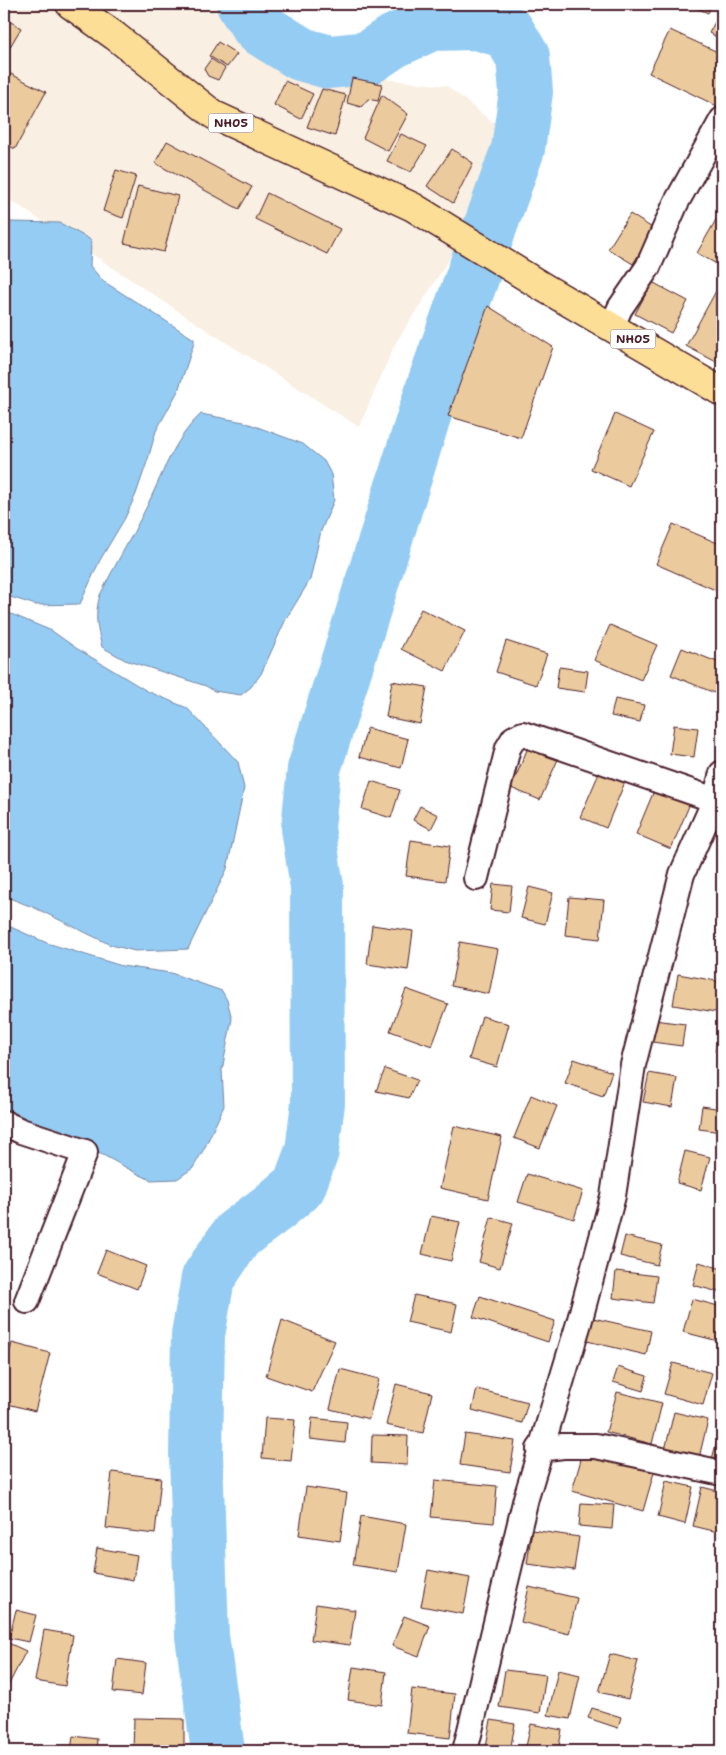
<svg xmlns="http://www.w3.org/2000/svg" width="726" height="1755" font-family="'Shantell Sans',sans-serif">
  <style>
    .built { fill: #f9efe2 }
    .water { fill: #95ccf3; stroke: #7787a3 }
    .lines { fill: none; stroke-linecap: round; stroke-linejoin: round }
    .river { stroke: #95ccf3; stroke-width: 54 }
    .building { fill: #ebcb9d; stroke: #4a1f2b }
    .street-casing { stroke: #4a1f2b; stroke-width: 28 }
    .primary-casing { stroke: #4a1f2b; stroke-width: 31 }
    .street { stroke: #fff; stroke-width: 24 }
    .primary { stroke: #fdde96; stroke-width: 28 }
    .labels { text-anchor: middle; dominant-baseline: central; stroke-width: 5; stroke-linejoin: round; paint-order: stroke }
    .shield { fill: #fff; stroke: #80626b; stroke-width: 1 }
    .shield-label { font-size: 12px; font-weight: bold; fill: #4a1f2b }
  </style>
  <rect width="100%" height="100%" fill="#fff"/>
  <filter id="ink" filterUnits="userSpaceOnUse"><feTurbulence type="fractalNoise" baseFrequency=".02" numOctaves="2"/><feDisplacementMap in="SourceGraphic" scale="10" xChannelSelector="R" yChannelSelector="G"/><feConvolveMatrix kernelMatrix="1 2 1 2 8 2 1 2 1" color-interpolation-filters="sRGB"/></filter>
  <g filter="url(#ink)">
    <path class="built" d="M4,4H221L304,70L447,86L511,137L506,170L395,344L359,427L213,334L4,196Z"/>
    <path class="water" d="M11,222L60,223L91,240L90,266L103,281L194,339V343L178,391L156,431L148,459L136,494L125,518L100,560L80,604L36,605L4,595V226Z
      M201,414L244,422L303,444L324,461L331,474L334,500L321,531L310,580L286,619L261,674L251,687L241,695L214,691L206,686L125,660L102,647C97,627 94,616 100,595C114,566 131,539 145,510C162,476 173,440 201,414Z
      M4,611L52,631L76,648L147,691L187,708L238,762L244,788L227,869L188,949L135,951L111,945L35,908L4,896Z
      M4,924L47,943L122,966L171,973L222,991L227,1000L232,1019L222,1070L224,1106L205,1147L193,1168L177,1179L151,1180L138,1174L103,1155L4,1113Z"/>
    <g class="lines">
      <path class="river" d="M218,1751L202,1636L196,1455L198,1335L208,1278L237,1235L274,1207L299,1186L312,1151L318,1103L317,887L308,828L314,769L434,384L518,149L526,92L523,57L508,32L477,23L431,24L392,42L368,58L329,62L301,54L259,28L243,4"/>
    </g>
    <path class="building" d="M687,4H712L708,13Z
      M722,9V40L709,33Z
      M4,18L21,28L4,57Z
      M670,30L722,54V101L719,107L649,73Z
      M218,42L237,54L227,67L209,56Z
      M211,59L225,68L218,80L208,76L204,69Z
      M5,71L46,92L15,149L4,143Z
      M352,78L382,84L378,101L368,99L361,107L347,103Z
      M285,81L313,94L301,119L274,105Z
      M322,89L346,95L335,136L307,127Z
      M382,95L408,114L388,151L363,138Z
      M401,134L427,146L411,172L387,161Z
      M167,141L252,187L239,209L155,163Z
      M452,149L473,163L453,203L427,186Z
      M116,170L136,176L123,218L103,211Z
      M138,186L178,196L164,252L124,243Z
      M267,193L340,229L327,254L255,219Z
      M630,214L654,229L633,264L608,249Z
      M717,218L722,221V267L697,253Z
      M722,280V365L686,346Z
      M652,282L688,301L671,333L635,314Z
      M488,306L553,347L521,438L448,416Z
      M615,414L654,432L629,486L591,469Z
      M673,524L722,545V593L656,564Z
      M421,609L465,631L445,671L401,649Z
      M610,625L657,645L641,680L594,660Z
      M506,641L547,654L536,685L496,672Z
      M682,648L722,664V681L717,694L671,675Z
      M559,667L588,671L585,692L556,688Z
      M392,681L427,687L420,724L386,717Z
      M615,699L644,705L640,722L611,716Z
      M674,725L698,728L694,757L670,754Z
      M367,728L408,739L401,768L359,757Z
      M529,745L559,757L540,800L511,788Z
      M600,771L625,782L606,828L580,817Z
      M371,781L400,790L391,818L362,809Z
      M656,786L691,801L671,849L636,834Z
      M420,806L438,815L431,829L413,820Z
      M411,840L450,846L445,881L406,876Z
      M493,884L512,886L509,912L490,910Z
      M529,887L553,893L545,924L521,918Z
      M569,897L604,900L600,939L565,935Z
      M372,925L413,931L408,970L367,964Z
      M460,942L498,949L489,994L451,986Z
      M678,974L722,982V1013L673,1005Z
      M406,989L448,1004L432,1046L390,1031Z
      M482,1016L509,1024L497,1067L469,1059Z
      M654,1020L685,1024L682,1046L652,1042Z
      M721,1029H722V1053L715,1051Z
      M574,1059L612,1072L603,1096L565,1083Z
      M385,1069L417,1080L409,1098L376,1091Z
      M649,1073L677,1078L672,1107L643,1102Z
      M531,1095L557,1106L540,1148L514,1138Z
      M702,1106L722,1109V1132L699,1129Z
      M454,1126L502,1137L488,1199L440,1188Z
      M685,1151L710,1157L701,1190L677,1183Z
      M527,1174L583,1191L574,1219L518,1202Z
      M431,1216L460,1222L451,1261L422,1254Z
      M491,1217L513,1223L500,1268L479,1262Z
      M625,1236L662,1245L657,1265L620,1256Z
      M106,1250L146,1266L137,1289L97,1273Z
      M699,1262L722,1269V1293L693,1285Z
      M616,1271L657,1276L653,1303L613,1298Z
      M414,1295L457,1304L451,1332L407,1322Z
      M480,1296L555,1321L548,1342L473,1317Z
      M692,1299L722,1307V1342L683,1332Z
      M593,1318L651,1331L646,1355L587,1341Z
      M282,1320L335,1341L312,1392L266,1376Z
      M12,1343L50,1353L35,1411L4,1403V1374Z
      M673,1363L712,1373L703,1405L664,1394Z
      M618,1367L647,1376L643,1391L613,1382Z
      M340,1369L379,1379L369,1419L330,1409Z
      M396,1384L432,1393L423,1433L386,1425Z
      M477,1389L528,1402L522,1423L472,1410Z
      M722,1389V1413L718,1412Z
      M617,1392L662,1403L652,1444L606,1432Z
      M674,1412L708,1420L699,1458L665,1450Z
      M265,1418L295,1420L291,1461L262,1458Z
      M312,1418L347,1422L345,1443L310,1439Z
      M722,1423V1461L712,1459Z
      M465,1434L515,1441L510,1472L460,1465Z
      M372,1435L408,1436L407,1465L371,1463Z
      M584,1449L655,1469L643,1511L572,1491Z
      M112,1472L161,1478L155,1534L106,1528Z
      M435,1480L497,1486L494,1523L431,1517Z
      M666,1481L693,1487L685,1524L658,1517Z
      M306,1487L347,1493L340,1541L299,1535Z
      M702,1487L722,1492V1533L693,1526Z
      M581,1503L614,1505L612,1529L579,1526Z
      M361,1516L406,1524L398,1572L353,1565Z
      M532,1530L579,1537L574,1570L527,1564Z
      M97,1548L137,1555L133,1580L93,1573Z
      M428,1570L470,1578L463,1614L421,1606Z
      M529,1587L577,1598L569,1634L521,1622Z
      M316,1604L355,1610L350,1645L311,1640Z
      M16,1610L36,1615L29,1642L9,1638Z
      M404,1616L430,1626L419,1656L392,1646Z
      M44,1630L73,1635L65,1686L35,1681Z
      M4,1641L26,1651L8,1686L4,1684Z
      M610,1654L638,1661L628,1699L599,1692Z
      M117,1659L146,1663L142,1695L113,1692Z
      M353,1667L386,1672L382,1705L348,1700Z
      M505,1670L546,1675L540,1713L499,1707Z
      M558,1670L580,1675L570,1719L548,1715Z
      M412,1689L455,1694L450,1738L407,1733Z
      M592,1708L621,1717L618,1728L588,1718Z
      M134,1718L184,1719V1751H133Z
      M491,1720L515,1724L510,1751H485Z
      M531,1724L562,1730L558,1751H525Z
      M73,1736L97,1739L96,1751H71Z"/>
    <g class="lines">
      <defs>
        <path id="street" d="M612,326L620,308L648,267L676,203L722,120
          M476,878L508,748L514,738L523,734L715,800
          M4,1123L21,1131L85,1152L27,1301
          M539,1449L563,1446H596L722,1473
          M465,1751L526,1498L579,1323L613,1196L633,1065L682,874L715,800L722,773"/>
        <path id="primary" d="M70,4L115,36L214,115L413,207L543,287L722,392"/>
      </defs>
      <use href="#street" class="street-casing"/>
      <use href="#primary" class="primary-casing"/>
      <use href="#street" class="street"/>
      <use href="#primary" class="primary"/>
    </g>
  </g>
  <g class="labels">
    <g class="shield">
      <rect x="208.5" y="113.5" width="45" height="19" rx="4"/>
      <rect x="610.5" y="329.5" width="45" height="19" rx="4"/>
    </g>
    <g class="shield-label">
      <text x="231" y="123">NH05</text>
      <text x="633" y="339">NH05</text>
    </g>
  </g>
  <rect width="726" height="1755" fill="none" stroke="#fff" stroke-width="20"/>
  <rect x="10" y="10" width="706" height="1735" fill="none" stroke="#4a1f2b" stroke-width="2" filter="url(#ink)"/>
</svg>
